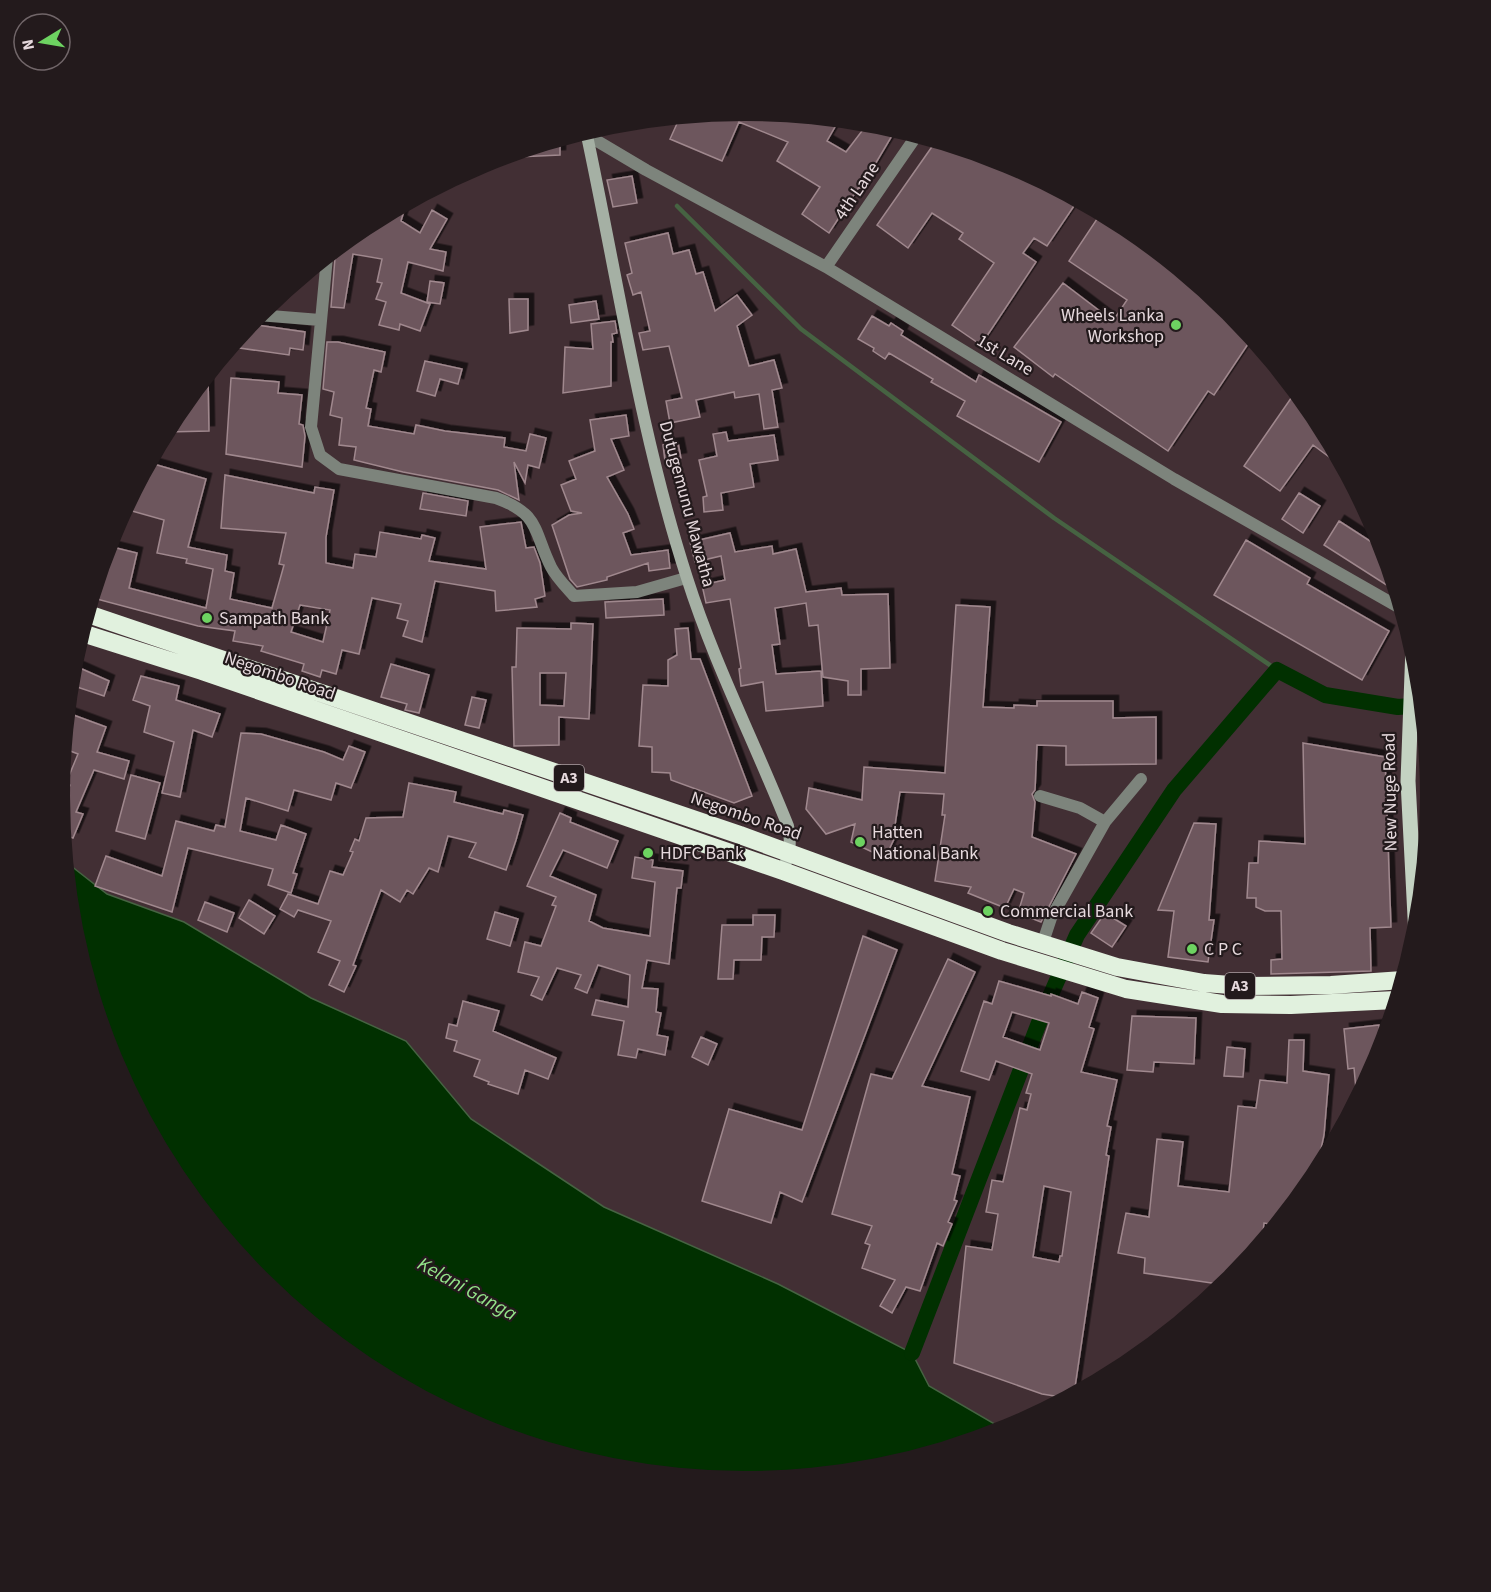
<svg xmlns="http://www.w3.org/2000/svg" width="1491" height="1592" font-family="'Source Sans 3',sans-serif">
  <style>
    .water { fill: #013000; stroke: #466342; stroke-width: 1.5 }
    .lines { fill: none; stroke-linecap: round; stroke-linejoin: round }
    .stream { stroke: #466342; stroke-width: 4.5 }
    .canal { stroke: #013000; stroke-width: 16 }
    .building { fill: #6d575d; stroke: #a0888e; stroke-width: 1.5; fill-rule: evenodd; filter: url(#shadow) }
    .street { stroke: #7d847c; stroke-width: 12 }
    .secondary { stroke: #a5b0a4; stroke-width: 12 }
    .primary { stroke: #c4d2c2; stroke-width: 15 }
    .highway { stroke: #e1f1de; stroke-width: 18 }
    .poi-dot { fill: #6dd361; stroke: #231a1c; stroke-width: 2 }
    .labels { text-anchor: middle; dominant-baseline: central; stroke-width: 4.5; stroke-linejoin: round; paint-order: stroke }
    .shield { fill: #231a1c; stroke: #aca0a3; stroke-width: 1.5 }
    .shield-label { font-size: 16px; font-weight: bold; fill: #e6d9dd }
    .street-label { font-size: 18px; fill: #e6d9dd; stroke: #231a1c }
    .poi-label { font-size: 18px; fill: #e6d9dd; stroke: #231a1c; text-anchor: start }
    .water-label { font-size: 20px; font-style: italic; fill: #94e48a; stroke: #231a1c }
  </style>
  <defs>
    <filter id="shadow"><feDropShadow dx="5.5" dy="-5.5" stdDeviation="0" flood-color="#0009"/></filter>
  </defs>
  <rect width="100%" height="100%" fill="#422f34"/>
  <path class="water" d="M66,862L107,894L184,922L311,998L406,1041L471,1119L604,1207L778,1284L912,1353L929,1386L1005,1430L879,1468L745,1481L611,1468L483,1429L364,1366L261,1280L175,1177L112,1058L73,929Z"/>
  <g class="lines">
    <path class="stream" d="M677,206L801,329L1054,518L1277,670"/>
    <path class="canal" d="M912,1353L1042,1015L1077,935L1174,790L1277,670L1325,695L1398,707L1422,705"/>
  </g>
  <path class="building" d="M746,111L839,120L827,141L846,152L868,123L896,129L861,188L859,187L829,233L802,214L820,187L777,161L788,142L739,122L722,161L670,139L680,117Z
    M560,139V155L517,157L516,153Z
    M936,141L1008,163L1078,200L1047,246L1034,238L1023,253L1036,262L981,345L952,325L994,263L959,239L963,233L932,213L908,248L877,225Z
    M632,176L637,203L613,207L607,180Z
    M406,204L401,221L420,233L432,210L447,219L430,249L446,252L443,271L408,262L401,293L430,304L420,331L400,324L399,330L379,325L386,302L376,299L382,283L377,282L382,259L353,254L344,308L331,307L335,258L333,252L365,226Z
    M1099,216L1159,257L1161,254L1230,312L1252,338L1214,395L1208,391L1168,451L1055,374L1053,377L1014,347L1063,283L1113,321L1127,300L1069,261Z
    M668,233L673,254L689,250L696,274L703,272L715,311L737,295L752,315L737,326L749,366L774,360L782,388L772,390L778,427L764,429L759,394L735,398L734,392L696,400L700,417L670,423L666,401L682,398L669,346L643,350L639,333L650,331L641,292L633,295L627,275L632,273L625,243Z
    M430,281L444,283L440,304L427,302Z
    M509,299H528V330L510,333Z
    M596,301L599,319L571,323L569,305Z
    M872,316L889,326L891,323L903,331L901,335L976,382L979,375L1061,422L1039,462L957,416L965,401L931,382L933,379L889,353L885,359L873,351L874,348L858,339Z
    M615,321L617,333L612,334L613,342H611V386L563,393L565,347L593,349L591,324Z
    M250,324L305,332L303,350L290,348L289,355L232,347Z
    M327,342H338L385,352L381,372L374,370L366,408L371,409L368,426L414,434L416,425L445,431L505,438L504,447L526,451L530,434L546,438L539,468L528,465L525,483L514,462L519,500L498,490L403,472L354,460L356,447L339,445L342,418L330,415L334,392L323,389Z
    M425,361L462,369L458,384L440,379L435,396L417,391Z
    M208,376L209,431L167,432L176,415Z
    M231,378L279,382L278,393L302,395L299,424L303,425L305,436L302,467L226,454Z
    M1296,391L1316,415L1344,468L1313,445L1280,491L1244,466Z
    M626,415L629,436L611,439L624,470L607,477L628,514L634,529L623,533L631,555L668,550L670,568L649,571L648,563L607,577V580L577,587L570,579L552,525L569,515L582,513L571,511L561,485L576,479L569,461L595,451L590,420Z
    M726,432L728,441L774,435L778,460L750,464L754,487L721,493L723,510L704,512L703,497L707,496L699,460L717,456L713,434Z
    M678,443L681,458L665,461L663,445Z
    M150,463L206,479L188,547L227,555L225,571L234,573L230,599L272,608L284,565L279,564L286,533L221,528L225,475L314,493L315,487L334,490L326,537V563L353,568L355,554L376,557L380,532L421,539L422,535L435,538L429,561L486,569L480,527L521,522L526,548L534,547L540,563L545,596L535,599L537,607L496,611L495,591L435,581L422,642L403,636L408,621L397,618L401,604L372,598L359,654L342,650L336,674L322,670L320,677L302,671L304,664L261,651L263,646L233,641L235,631L198,626L93,598L108,546L137,553L129,588L206,608L213,569L186,563L187,559L157,553L164,520L125,509ZM300,605L330,610L323,642L291,632Z
    M423,493L468,501L466,516L420,509Z
    M1299,493L1320,506L1303,533L1282,519Z
    M1339,521L1384,550L1396,591L1324,545Z
    M730,533L735,552L772,546L773,554L796,549L806,592L841,588L842,595L888,594L890,668L861,669V695H848V681L823,677L818,625L809,626L806,603L775,608L780,644L772,645L776,674L821,671L823,706L766,711L763,682L741,686L739,669L741,668L730,599L706,603L702,585L725,580L721,556L695,562L690,542Z
    M1246,540L1310,578L1307,584L1389,631L1362,680L1214,595Z
    M663,599L664,615L606,618L605,602Z
    M956,605L990,607L983,707L1014,708V705L1037,706V701H1113V718L1156,717V764L1066,765V746L1037,745L1035,790L1032,794L1035,802L1032,837L1076,854L1041,922L1018,913L1024,893L1014,889L1005,908L968,893L971,887L935,881L945,815H942L944,794L900,792L894,832L897,833L885,858L851,842L855,824L826,834L806,809L809,788L862,800L864,767L945,773Z
    M571,623L593,624L589,719L559,717V745L514,746L512,667H516L517,628L571,629ZM540,673H566L564,706L540,705Z
    M688,628L691,659H700L752,796L734,803L671,780L670,773L652,772V747L639,746L643,685L668,686V660L677,655L675,629Z
    M391,664L429,675L419,713L405,710L407,704L381,697Z
    M73,665L109,681L104,696L71,685Z
    M141,676L179,686L176,700L220,714L212,737L193,730L180,797L162,793L174,742L144,732L150,706L133,700Z
    M472,697L486,700L479,728L465,725Z
    M68,713L106,727L97,752L129,761L124,779L94,770L76,812L83,814L73,838L64,835L61,808L70,785L66,783L78,754L65,749Z
    M241,733L261,734L324,752L343,760L349,746L365,752L351,788L336,783L331,800L294,790L288,811L246,798L240,831L276,840L281,825L306,834L293,873L297,874L291,893L268,885L273,869L188,848L172,912L95,886L106,856L162,876L176,821L214,831L216,825L225,827Z
    M1303,743L1385,757L1391,927L1370,928L1371,971L1271,974V960L1282,959L1281,911H1265L1256,907V898H1247L1249,863H1258L1259,841L1305,844Z
    M131,775L160,783L145,839L116,831Z
    M409,783L456,792L454,802L503,814L504,810L523,815L516,840L506,870L469,857L476,843L448,836L438,872L429,868L413,894L407,890L400,902L381,890L353,965L356,966L344,992L329,985L340,961L318,952L331,921L298,910L294,917L280,909L288,894L318,904L330,871L343,875L353,852L350,851L355,839L359,841L366,818L403,817Z
    M560,813L571,818L570,822L618,841L607,868L563,850L550,876L596,895L589,921L603,928L650,936L655,882L632,878L635,857L653,860L652,867L683,871L681,888H677L669,964L647,960L642,988L658,989L656,1012L661,1013L657,1035L668,1037L665,1055L638,1049L636,1058L618,1055L624,1021L592,1015L596,1000L628,1007L630,975L598,965L587,993L575,988L581,975L557,968L542,1000L531,995L539,977L518,972L525,942L541,946L556,906L552,905L556,897L527,886Z
    M1194,823L1216,824L1209,920H1214L1208,962L1168,957L1174,911L1158,910Z
    M249,900L275,916L264,934L239,918Z
    M205,902L234,913L227,932L198,920Z
    M495,912L518,919L510,946L487,939Z
    M1105,913L1126,926L1112,947L1091,933Z
    M753,915H775L774,937H762L761,960H734L733,979H718L722,925H753Z
    M863,936L897,950L802,1202L780,1192L771,1223L702,1201L729,1109L802,1130Z
    M948,959L975,972L922,1086L970,1097L952,1174L960,1176L954,1200L957,1201L948,1222L952,1224L943,1246L937,1243L920,1291L906,1287L892,1313L880,1306L895,1280L862,1268L870,1245L865,1243L872,1226L832,1214L871,1074L892,1079Z
    M999,981L1051,996V994L1078,1004L1082,992L1098,998L1089,1027L1094,1029L1081,1072L1117,1080L1107,1126L1111,1127L1106,1155L1109,1156L1074,1394L1067,1398L1042,1394L954,1363L966,1246L992,1250L998,1214L986,1212L992,1180L1003,1182L1020,1108L1027,1110L1031,1094L1026,1093L1032,1074L996,1061L989,1080L961,1071L984,1001L992,1004ZM1012,1012L1049,1023L1040,1050L1003,1037ZM1044,1186L1071,1192L1062,1256H1060L1059,1262L1033,1257Z
    M463,1001L499,1011L493,1031L556,1058L548,1079L525,1070L518,1094L488,1084L489,1082L474,1076L480,1060L454,1051L457,1041L446,1038L449,1024L457,1026Z
    M1132,1016L1196,1018L1194,1064L1154,1062L1153,1072L1127,1070Z
    M1379,1025L1382,1048L1357,1100L1354,1068L1348,1069L1344,1029Z
    M701,1037L717,1044L708,1065L692,1057Z
    M1289,1040H1304L1303,1071L1329,1075L1324,1135L1315,1177L1276,1225L1264,1223L1262,1242L1225,1285L1144,1273L1145,1258L1118,1253L1126,1213L1149,1217L1157,1139L1183,1142L1178,1186L1229,1192L1238,1106L1256,1108L1260,1080L1287,1083Z
    M1227,1047L1245,1049L1243,1077L1224,1076Z"/>
  <g class="lines">
    <path class="street" d="M587,135L646,170L826,267L1174,479L1402,609
      M327,257L311,427L320,455L339,469L496,498C540,514 533,530 551,567C556,577 566,587 574,596L637,592L686,578
      M826,267L917,135
      M258,315L320,320
      M1040,796L1080,808L1105,822
      M1042,945L1051,918L1105,822L1141,779"/>
    <path class="secondary" d="M586,131C618,280 640,433 687,578C714,663 755,743 788,826C792,843 789,854 783,871"/>
    <path class="primary" d="M1413,647L1408,781L1416,936"/>
    <path class="highway" d="M88,614L740,835L1008,933L1117,967L1204,983L1244,986L1331,985L1403,980
      M82,633L202,671L783,871L1002,951L1126,989L1222,1004L1291,1005L1396,1000"/>
  </g>
  <g class="poi-dot">
    <circle cx="1176" cy="325" r="6"/>
    <circle cx="207" cy="618" r="6"/>
    <circle cx="860" cy="842" r="6"/>
    <circle cx="648" cy="853" r="6"/>
    <circle cx="988" cy="911" r="6"/>
    <circle cx="1192" cy="949" r="6"/>
  </g>
  <g class="labels">
    <g class="shield">
      <rect x="554" y="765" width="30" height="26" rx="4.5"/>
      <rect x="1225" y="973" width="30" height="26" rx="4.5"/>
    </g>
    <g class="shield-label">
      <text x="569" y="778">A3</text>
      <text x="1240" y="986">A3</text>
    </g>
    <g class="street-label">
      <text transform="translate(857 191) rotate(-56)">4th Lane</text>
      <text transform="translate(1005 355) rotate(31)">1st Lane</text>
      <text transform="translate(687 504) rotate(75)">Dutugemunu Mawatha</text>
      <text transform="translate(280 676) rotate(19)">Negombo Road</text>
      <text transform="translate(1390 792) rotate(-91)">New Nuge Road</text>
      <text transform="translate(746 816) rotate(19)">Negombo Road</text>
    </g>
    <g class="poi-label">
      <text x="1164" y="315" text-anchor="end">Wheels Lanka<tspan x="1164" dy="21">Workshop</tspan></text>
      <text x="219" y="618">Sampath Bank</text>
      <text x="872" y="832">Hatten<tspan x="872" dy="21">National Bank</tspan></text>
      <text x="660" y="853">HDFC Bank</text>
      <text x="1000" y="911">Commercial Bank</text>
      <text x="1204" y="949">C P C</text>
    </g>
    <g class="water-label">
      <text transform="translate(467 1289) rotate(29)">Kelani Ganga</text>
    </g>
  </g>
  <path d="M0 0H1491V1592H0ZM70 796a675 675 0 1 1 1350 0a675 675 0 1 1-1350 0Z" fill="#231a1c" fill-rule="evenodd"/>
  <g transform="translate(42 42) rotate(259)"><circle r="28" fill="#231a1c" stroke="#716669" stroke-width="1.5"/>
  <path d="M0-4.5L10 22L0 15L-10 22Z" fill="#6dd361"/>
  <text y="-9" font-size="16" font-weight="bold" text-anchor="middle" fill="#e6d9dd">N</text>
  </g>
</svg>
